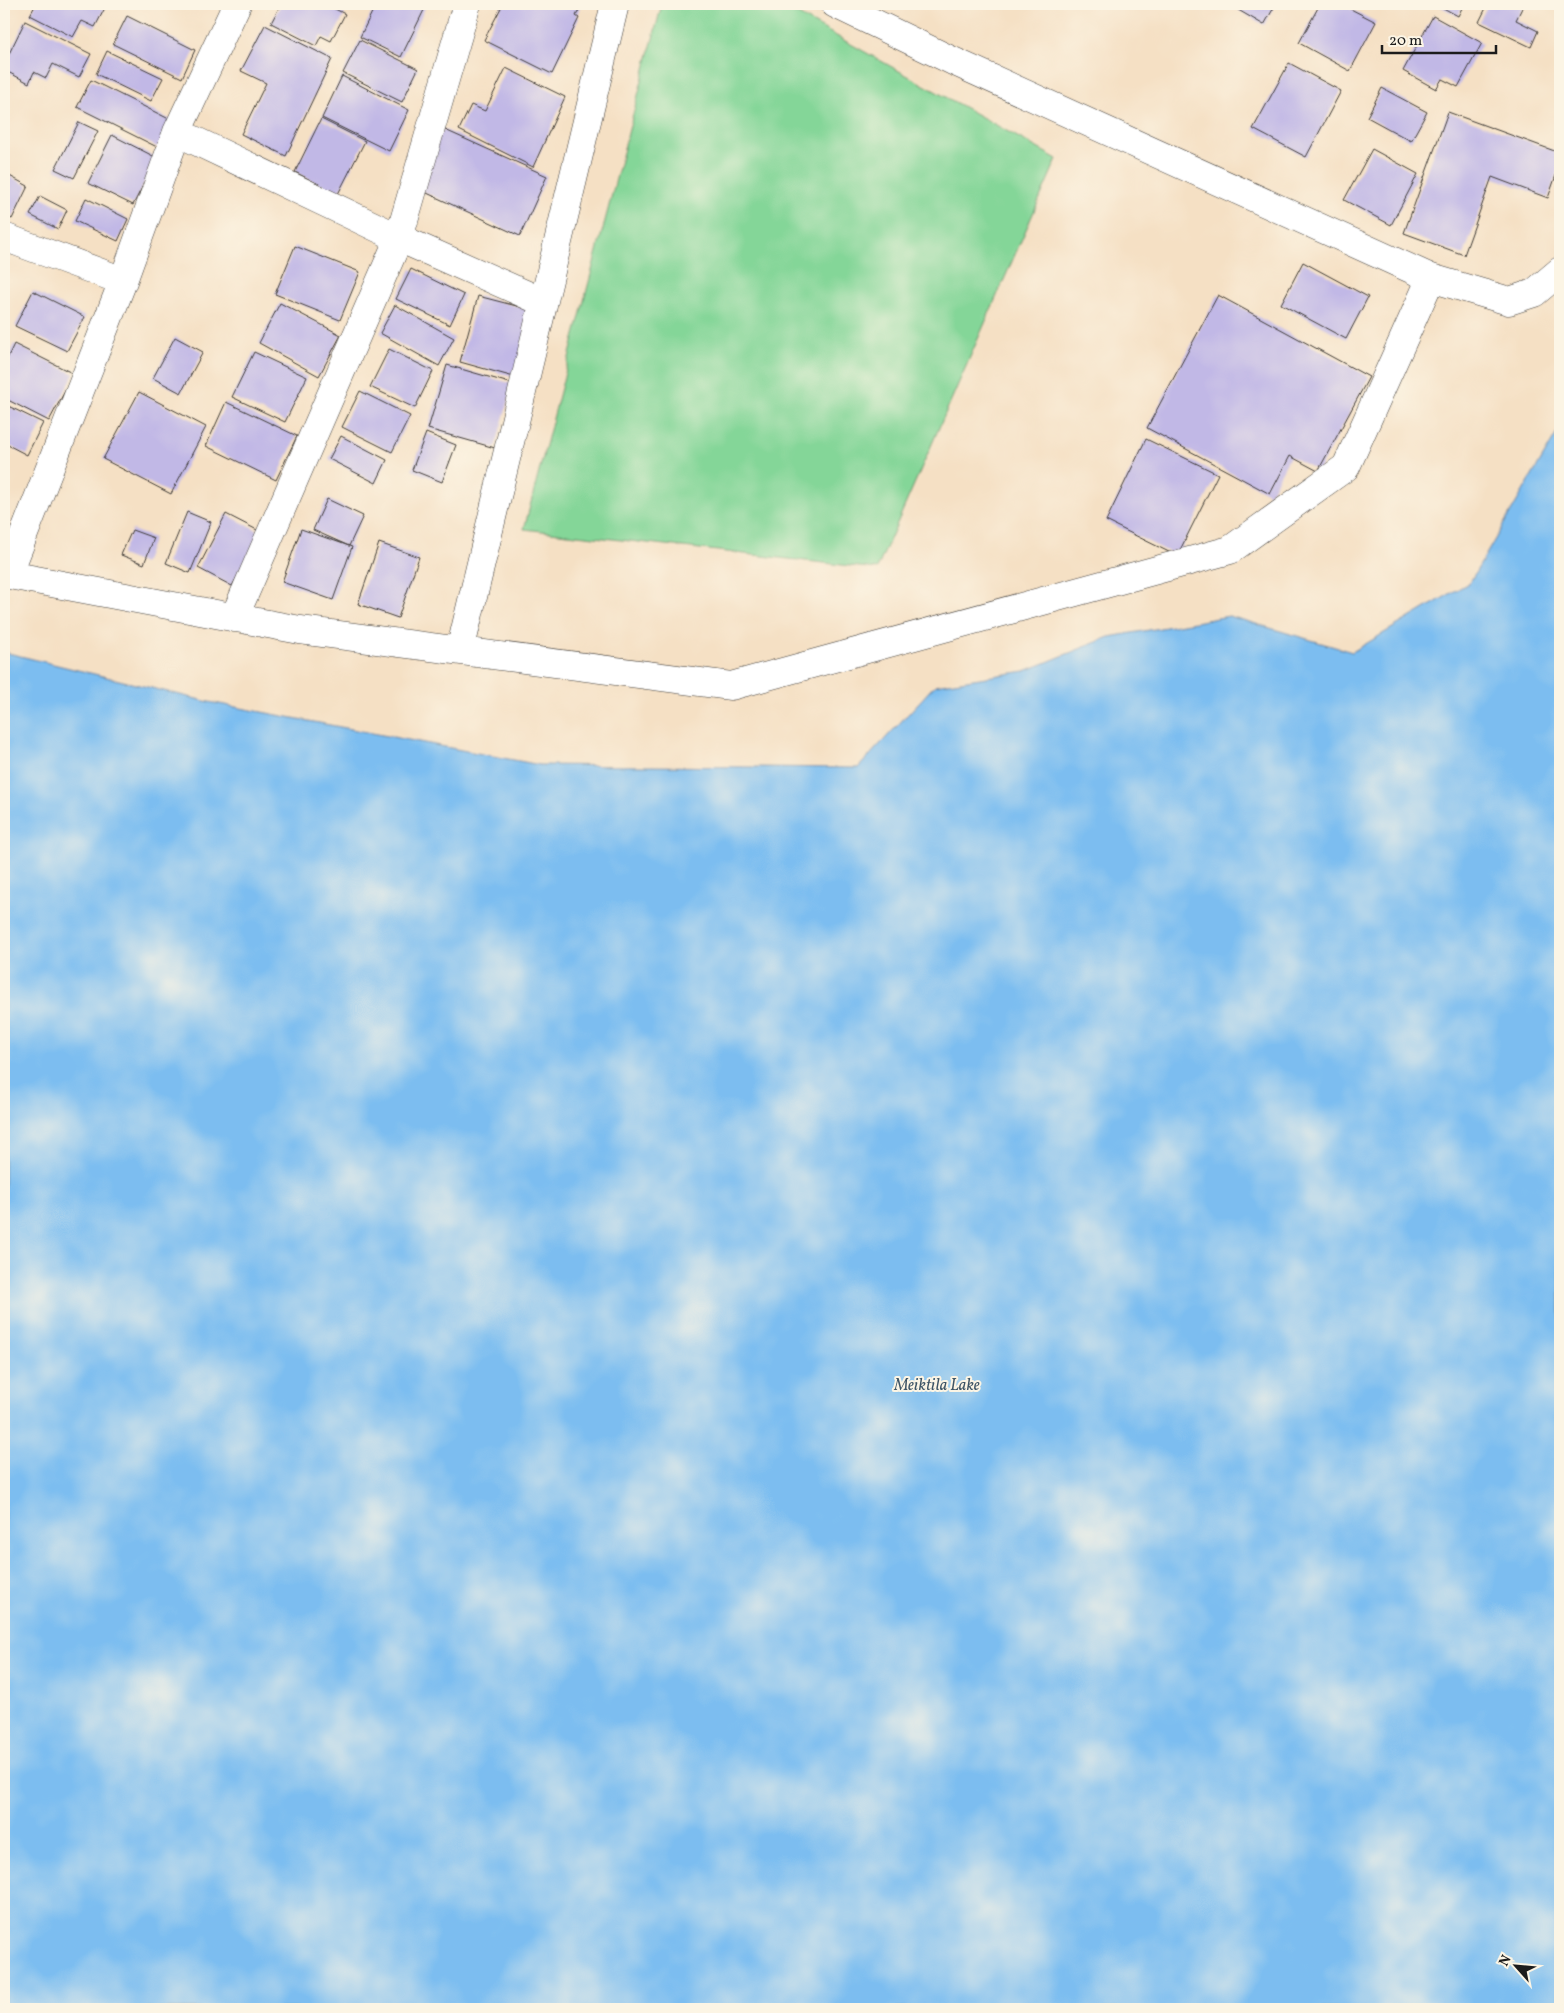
<svg xmlns="http://www.w3.org/2000/svg" width="1564" height="2013" font-family="Vollkorn,serif">
  <style>
    .green { fill: #84d698; stroke: #50795a }
    .water { fill: #7bbdf0; stroke: #4c6c86 }
    .building { fill: #c1b8e6 }
    .lines { fill: none; stroke-linecap: round; stroke-linejoin: round }
    .street-casing { stroke: #3d3935; stroke-width: 29 }
    .street { stroke: #fff; stroke-width: 28 }
    .labels { text-anchor: middle; dominant-baseline: central; stroke-width: 4; stroke-linejoin: round; paint-order: stroke }
    .water-label { font-size: 16px; font-style: italic; fill: #3d5466; stroke: #fcf5e5 }
  </style>
  <rect width="100%" height="100%" fill="#fcf5e5"/>
  <filter id="ink" filterUnits="userSpaceOnUse"><feTurbulence type="fractalNoise" baseFrequency=".02" numOctaves="2"/><feDisplacementMap in="SourceGraphic" scale="10" xChannelSelector="R" yChannelSelector="G"/><feConvolveMatrix kernelMatrix="1 2 1 2 8 2 1 2 1" color-interpolation-filters="sRGB"/></filter>
  <filter id="wash" filterUnits="userSpaceOnUse"><feTurbulence type="fractalNoise" baseFrequency=".0096" numOctaves="4" result="noise"/><feDisplacementMap in="SourceGraphic" scale="20" xChannelSelector="R" yChannelSelector="G"/><feGaussianBlur stdDeviation="1.12" result="paint"/><feColorMatrix in="noise" values="0 0 0 0 0 0 0 0 0 0 0 0 0 0 0 0 0 1.4 0 .05"/><feComposite in="paint" operator="in"/></filter>
  <g filter="url(#wash)">
    <rect width="100%" height="100%" fill="#f5e0c4"/>
    <path class="green" d="M662,4H779L1057,159L877,569L524,529Z"/>
    <path class="water" d="M1560,428V2009H4V652L209,702L540,765L858,768L935,685L1025,671L1109,637L1229,616L1352,652L1470,582Z"/>
    <g id="blocks">
      <path class="building" d="M36,4H107L95,27L82,21L73,37L30,15Z
        M281,4H325L345,14L331,41L321,36L316,46L271,23Z
        M376,4H418L425,8L401,57L360,37Z
        M503,4H582L576,16L579,18L552,74L484,40Z
        M1228,4H1276L1264,25Z
        M1320,4H1341L1376,22L1350,71L1299,43Z
        M1436,4H1464L1458,16Z
        M1488,4H1524L1516,20L1538,31L1531,47L1479,22Z
        M127,16L195,50L182,78L113,44Z
        M1433,16L1482,43L1458,87L1442,79L1436,89L1403,71Z
        M25,21L91,54L79,77L53,64L46,78L34,72L29,83L4,70V64Z
        M265,25L332,59L286,156L241,134L266,83L241,71Z
        M360,40L418,69L402,102L343,73Z
        M107,51L163,78L151,101L96,74Z
        M1289,63L1341,91L1306,157L1253,129Z
        M506,68L565,97L533,167L459,130L471,105L485,111Z
        M342,76L409,110L389,151L322,118Z
        M91,80L173,121L159,148L77,107Z
        M1382,88L1427,112L1411,141L1367,117Z
        M1448,112L1560,153V164L1548,198L1492,177L1464,255L1404,233Z
        M321,119L365,141L338,194L295,172Z
        M79,122L98,131L74,178L55,169Z
        M443,129L547,176L520,236L416,188Z
        M112,135L157,158L133,205L88,183Z
        M1372,149L1418,174L1391,225L1344,200Z
        M4,173L28,186L12,219L4,215Z
        M40,196L67,210L58,229L30,215Z
        M86,198L128,219L118,241L75,221Z
        M295,246L360,272L340,320L275,294Z
        M1303,262L1368,297L1346,339L1281,304Z
        M411,269L464,295L450,325L396,299Z
        M33,291L85,317L67,351L15,326Z
        M1218,295L1369,377L1318,471L1290,456L1270,494L1147,428Z
        M478,296L532,310L514,377L460,362Z
        M280,303L341,335L319,376L259,343Z
        M395,305L454,338L439,366L380,333Z
        M175,337L203,352L181,393L153,378Z
        M14,344L74,374L49,421L4,398V365Z
        M389,349L433,371L415,408L370,387Z
        M254,352L307,377L285,422L232,397Z
        M447,365L513,384L495,448L428,429Z
        M360,391L410,416L392,452L342,427Z
        M139,392L206,427L171,494L103,459Z
        M226,402L297,436L276,480L206,446Z
        M4,404L43,423L27,455L4,443Z
        M426,433L456,445L442,482L412,470Z
        M341,436L387,460L376,483L329,459Z
        M1146,439L1218,474L1177,556L1106,521Z
        M327,499L363,516L349,546L313,530Z
        M187,512L211,522L190,573L166,563Z
        M226,514L261,532L232,586L198,568Z
        M301,529L352,547L333,600L282,582Z
        M132,530L154,538L144,564L121,555Z
        M379,543L419,557L398,618L358,604Z"/>
    </g>
  </g>
  <g filter="url(#ink)">
    <use href="#blocks" fill-opacity="0" stroke="#3d3935" stroke-width="1"/>
    <g class="lines">
      <defs>
        <path id="street" d="M835,4L953,61L1431,278L1509,301L1534,293L1560,271
          M177,132L399,238L543,302
          M4,237L123,281
          M4,574L300,630L731,686L1230,550L1346,467L1431,278
          M8,575L123,281L177,132L237,4
          M234,618L399,238L467,4
          M460,651L615,4"/>
      </defs>
      <use href="#street" class="street-casing"/>
      <use href="#street" class="street"/>
    </g>
  </g>
  <g class="labels">
    <g class="water-label">
      <text x="937" y="1386">Meiktila Lake</text>
    </g>
  </g>
  <rect width="1564" height="2013" fill="none" stroke="#fcf5e5" stroke-width="20"/>
  <g transform="translate(1516 1966) rotate(297)" stroke="#fcf5e5" stroke-width="4" paint-order="stroke">
  <path d="M0-4L9 19L0 12L-9 19Z" fill="#1c1c1c"/>
  <text y="-8" font-size="14" font-weight="bold" text-anchor="middle" fill="#1c1c1c">N</text>
  </g>
  <path d="M1382 45v8h114v-8" fill="none" stroke="#1c1c1c" stroke-width="2.5"/>
  <text x="1389" y="45" font-size="15" fill="#1c1c1c" stroke="#fcf5e5" stroke-width="4" paint-order="stroke">20 m</text>
</svg>
